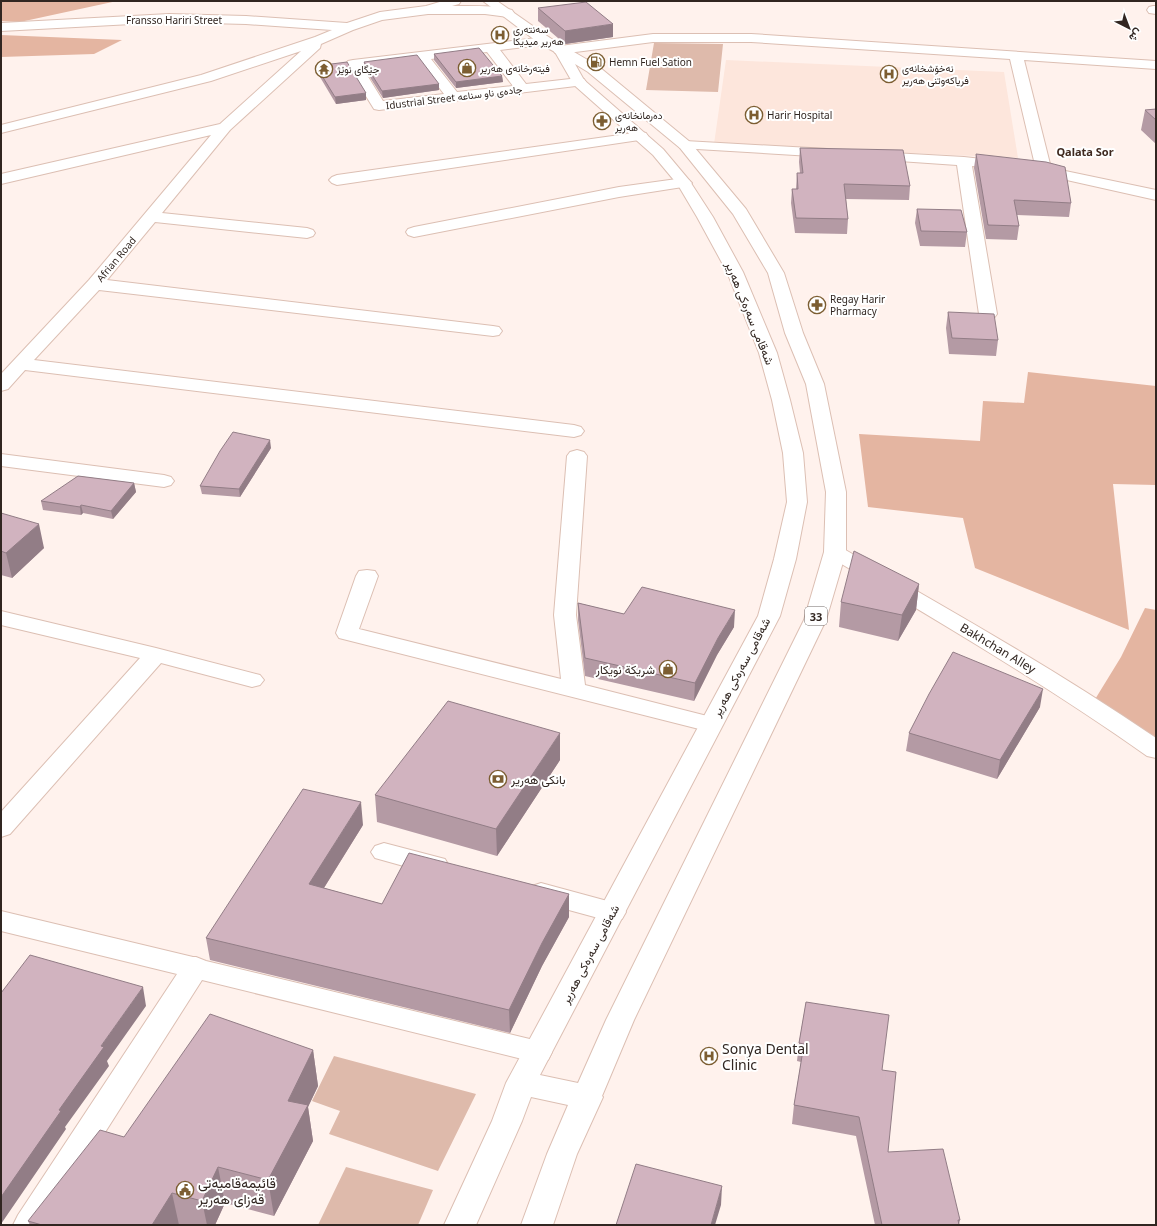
<svg xmlns="http://www.w3.org/2000/svg" width="1157" height="1226" font-family="'Noto Sans',Vazirmatn,sans-serif">
  <style>
    .built { fill: #fde6dc }
    .green { fill: #debaab }
    .forest { fill: #e4b5a1 }
    .lines { fill: none; stroke-linecap: round; stroke-linejoin: round }
    .street-casing { stroke: #dcbfb3; stroke-width: 2 }
    .primary-casing { stroke: #dcbfb3; stroke-width: 2 }
    .street { fill: #fff; fill-rule: evenodd }
    .primary { fill: #fff; fill-rule: evenodd }
    .wall { fill: #b49aa4 }
    .shaded-wall { fill: #927d86 }
    .building { fill: #d1b3bf; stroke: #927d86 }
    .labels { text-anchor: middle; dominant-baseline: central; stroke-width: 4; stroke-linejoin: round; paint-order: stroke }
    .far-street-label { font-size: 10px; fill: #312621; stroke: #fff }
    .far-poi-label { font-size: 10px; fill: #312621; stroke: #fff; text-anchor: start }
    .far-neighbourhood-label { font-size: 11px; font-weight: bold; fill: #3f291f; stroke: #fff }
    .shield { fill: #fff; stroke: #6f6764; stroke-width: 1 }
    .shield-label { font-size: 11px; font-weight: bold; fill: #312621 }
    .street-label { font-size: 12px; fill: #312621; stroke: #fff }
    .poi-label { font-size: 12px; fill: #312621; stroke: #fff; text-anchor: end }
    .near-poi-label { font-size: 14px; fill: #312621; stroke: #fff; text-anchor: start }
  </style>
  <rect width="100%" height="100%" fill="#fff2ed"/>
  <path class="built" d="M726,60L1004,72L1018,158L714,144Z"/>
  <path class="green" d="M654,43L723,44L718,92L646,90Z
    M334,1056L476,1094L438,1171L329,1134L340,1111L312,1101Z
    M346,1167L433,1190L418,1225H318Z"/>
  <path class="forest" d="M1,1H130H117L20,22L1,21Z
    M1,35L122,40L94,54L1,57Z
    M1028,372L1156,386V485L1113,484L1129,630L975,568L963,518L868,507L859,434L980,441L983,401L1024,403Z
    M1145,608L1156,610V737L1094,701L1121,657Z"/>
  <g class="lines">
    <defs>
      <path id="street" d="M443,1H461L459,4L452,6C472,6 493,5 512,10L514,13L512,16L508,17L485,14H428L382,20L353,30L321,44L320,48L230,130L162,213L307,228L313,230L315,233L313,236L307,238L155,222L107,280L493,326L499,327L502,331L499,335L493,336L99,290L34,360L574,425L581,427L584,431L581,435L574,437L25,370L8,389L1,391V374L89,280L211,135L1,184V174L220,124L301,51L211,81L1,133V125L201,75L315,37L332,30L246,24L169,22L1,31V23L169,14L246,16L347,23L380,12L426,6Z
        M1153,6H1156V14L1149,13L1147,10L1149,7Z
        M653,34H751L1156,61V69L1024,60L1051,168L1156,190V200L1031,172L1028,169L1031,166L1035,165L1010,59L751,42H653L560,54L555,53L553,50L555,47L560,46Z
        M545,37L550,38L552,41L550,44L500,50L526,84L579,78L584,79L586,82L584,85L379,110L374,109L346,64L348,61L353,60ZM487,52L513,86L457,92L431,59ZM418,60L444,94L383,101L362,67Z
        M641,132L646,133L648,136L646,139L337,185L332,183L329,180L332,177L337,175Z
        M685,141L828,149L833,150L835,153L833,156L828,157L680,148L678,145L680,142Z
        M875,152L964,157L1009,162L1011,165L1009,168L1004,169L972,166L997,314L994,318L988,319L982,318L979,314L957,165L870,159L868,156L870,153Z
        M684,178L689,180L692,183L689,186L619,197L414,237L408,235L406,232L408,229L414,227L619,187Z
        M577,450L584,452L587,456L576,615L585,685L719,719L723,724L719,729L711,732L339,638L336,633L356,576L359,571L367,570L375,571L378,576L359,629L561,679L554,615L567,456L570,452Z
        M1,454L164,475L171,477L174,481L171,485L164,487L1,466Z
        M835,546L842,548C948,609 1055,669 1156,738V758L1147,756C1044,683 936,620 828,556L824,552L828,548Z
        M1,611L156,648L260,675L264,680L260,685L252,687L161,663L10,834L1,837V812L140,658L1,625Z
        M384,843L445,859L449,866L445,873L436,875L375,858L371,852L375,846Z
        M541,883L622,905L626,912L622,919L613,922L532,900L528,893L532,886Z
        M1,911L193,957H196L206,961L538,1041L548,1044L552,1052L548,1060L538,1063L202,980L46,1225H13L18,1215L177,974L1,931Z"/>
      <path id="primary" d="M483,1H497L550,38L598,66L690,142L746,209L784,273L803,333L824,384L846,492V552L826,620L634,1020L602,1096L603,1097L577,1154L553,1225H521L547,1154L568,1105L531,1097L522,1121L476,1225H444L492,1121L506,1083L758,616L774,559L787,502L783,453L772,400L759,353L727,272L697,217L678,185L653,155L574,85L555,52L540,44ZM575,64L588,72L680,148L733,214L768,273L785,333L806,384L826,492L824,552L804,620L606,1020L578,1083L540,1075L780,616L796,559L807,502L803,453L790,400L777,353L743,272L713,217L689,180L663,149L584,80Z"/>
    </defs>
    <use href="#street" class="street-casing"/>
    <use href="#primary" class="primary-casing"/>
    <use href="#street" class="street"/>
    <use href="#primary" class="primary"/>
  </g>
  <path class="wall" d="M538,8L613,37L565,44L538,21Z
    M434,54L502,76L503,82L456,88L434,60Z
    M364,62L439,84V90L383,98L364,68Z
    M316,66L366,100L336,104L317,72Z
    M1156,109V144L1141,130L1145,110Z
    M800,148L910,186L909,200L846,199L848,219L847,234L795,233L791,203L792,189H796L797,173H800L799,162Z
    M976,154L1071,203L1069,217L1017,215L1019,226L1017,240L986,239L974,168Z
    M917,209L967,232L965,247L920,246L915,223Z
    M948,312L998,340L996,356L949,354L946,328Z
    M271,448L240,497L202,494L200,486Z
    M134,483L136,492L113,519L83,513L81,515L43,510L41,501Z
    M1,513L44,548L12,578L1,575Z
    M919,584L916,610L898,641L839,627L841,602Z
    M578,603L624,614L734,627L717,655L694,701L585,676L578,620Z
    M1040,707L997,779L906,751L909,733Z
    M560,760L497,856L377,822L375,795Z
    M363,825L324,888L382,904L569,894V917L542,966L510,1033L210,960L206,938Z
    M806,1002L882,1070L888,1152L960,1220L959,1225H875L856,1136L792,1124L794,1105L801,1062L797,1061L799,1043Z
    M313,1050L318,1086L308,1107L313,1141L274,1216L225,1203L215,1225H30L28,1221L124,1137Z"/>
  <path class="shaded-wall" d="M613,24V37L565,44V31Z
    M502,76L503,82L456,88V82Z
    M439,84V90L383,98L382,91Z
    M366,93V100L336,104L335,97Z
    M270,440L271,448L240,497L239,489Z
    M134,483L136,492L113,519L111,511Z
    M81,505L83,513L81,515L80,507Z
    M39,524L44,548L12,578L6,553Z
    M919,584L916,610L898,641L902,615Z
    M735,610L734,627L717,655L694,701L695,683L718,638Z
    M1043,689L1040,707L997,779L1000,760Z
    M560,733V760L497,856L496,829Z
    M361,802L363,825L312,907L309,884Z
    M569,894V917L542,966L510,1033L509,1010L542,943Z
    M143,987L146,1006L107,1061L109,1066L65,1127L66,1129L1,1224V1197L101,1046Z
    M313,1050L318,1086L308,1107L313,1141L274,1216L268,1180L288,1101Z
    M218,1167L225,1203L215,1225H207L202,1201Z
    M722,1186L721,1205L715,1225H711Z
    M172,1193L179,1225H152Z"/>
  <path class="building" d="M586,2L613,24L565,31L538,8Z
    M479,48L502,76L456,82L434,54Z
    M417,55L439,84L382,91L364,62Z
    M347,62L366,93L335,97L316,66Z
    M1156,109V120L1145,110Z
    M800,148L903,150L910,186L844,184L848,219L796,218L792,189H798L797,173H803Z
    M976,154L1046,162L1065,167L1071,203L1014,200L1019,226L988,225Z
    M917,209L961,210L967,232L921,231Z
    M948,312L994,314L998,340L952,338Z
    M233,432L270,440L239,489L200,486L220,451Z
    M78,476L134,483L111,511L81,505L80,507L41,501Z
    M1,513L39,524L6,553L1,551Z
    M854,551L919,584L902,615L841,602Z
    M642,587L735,610L718,638L695,683L585,658L578,603L624,614Z
    M953,652L1043,689L1000,760L909,733L929,694Z
    M448,701L560,733L496,829L375,795Z
    M303,789L361,802L309,884L382,904L409,853L569,894L542,943L509,1010L206,938Z
    M30,955L143,987L101,1046L104,1047L59,1110L61,1111L1,1197V993Z
    M806,1002L889,1015L882,1070L896,1072L888,1152L943,1149L960,1220H958L959,1225H882L859,1117L794,1105L804,1044L799,1043Z
    M210,1014L313,1050L288,1101L308,1105L268,1180L218,1167L202,1201L172,1193L152,1225H42L28,1221L100,1130L124,1137Z
    M636,1164L722,1186L711,1225H616Z"/>
  <defs>
    <symbol id="hospital-ring" viewBox="-11 -11 22 22"><circle r="9.5" fill="#fff" stroke="#7c5e32" stroke-width="1.5"/><path d="M-5-5h3v3.5h4V-5h3V5h-3V1.5h-4V5h-3Z" fill="#7c5e32"/></symbol>
    <symbol id="fuel-ring" viewBox="-11 -11 22 22"><circle r="9.5" fill="#fff" stroke="#7c5e32" stroke-width="1.5"/><path d="M-5.5-6h7V0h2V4h1.3V-2.5L3-4.5l.8-.8L6-3V5H2.5V1h-1V6h-7ZM-4.2-4.7v3.2H.2V-4.7Z" fill="#7c5e32"/></symbol>
    <symbol id="shop-ring" viewBox="-11 -11 22 22"><circle r="9.5" fill="#fff" stroke="#7c5e32" stroke-width="1.5"/><path d="M-5-2.5h2.3a2.7 3.5 0 0 1 5.4 0H5L5.5 6h-11ZM-1.5-2.5h3a1.5 2.3 0 0 0-3 0Z" fill="#7c5e32"/></symbol>
    <symbol id="temple-ring" viewBox="-11 -11 22 22"><circle r="9.5" fill="#fff" stroke="#7c5e32" stroke-width="1.5"/><path d="M0-6L5-2H3V0L6.5 2.5H4V6H1.5V3h-3V6H-4V2.5H-6.5L-3 0V-2H-5Z" fill="#7c5e32"/></symbol>
    <symbol id="pharmacy-ring" viewBox="-11 -11 22 22"><circle r="9.5" fill="#fff" stroke="#7c5e32" stroke-width="1.5"/><path d="M-2-6h4v4h4v4h-4v4h-4v-4h-4v-4h4Z" fill="#7c5e32"/></symbol>
    <symbol id="bank-ring" viewBox="-11 -11 22 22"><circle r="9.5" fill="#fff" stroke="#7c5e32" stroke-width="1.5"/><path d="M-6-4H6V4H-6ZM0-2.3a2.3 2.3 0 1 0 0 4.6a2.3 2.3 0 1 0 0-4.6Z" fill="#7c5e32"/></symbol>
    <symbol id="civic-ring" viewBox="-11 -11 22 22"><circle r="9.5" fill="#fff" stroke="#7c5e32" stroke-width="1.5"/><path d="M-.6-6.5H3V-4.5H.6V-3L4-1V1h2V6H-6V1h2V-1L-.6-3ZM-1.2 2.5V6h2.4V2.5Z" fill="#7c5e32"/></symbol>
  </defs>
  <g fill-rule="evenodd">
    <use href="#hospital-ring" x="490" y="25" width="20" height="20"/>
    <use href="#fuel-ring" x="586" y="52" width="20" height="20"/>
    <use href="#shop-ring" x="457" y="58" width="20" height="20"/>
    <use href="#temple-ring" x="314" y="59" width="20" height="20"/>
    <use href="#hospital-ring" x="879" y="64" width="20" height="20"/>
    <use href="#hospital-ring" x="744" y="105" width="20" height="20"/>
    <use href="#pharmacy-ring" x="592" y="111" width="20" height="20"/>
    <use href="#pharmacy-ring" x="807" y="295" width="20" height="20"/>
    <use href="#shop-ring" x="658" y="659" width="20" height="20"/>
    <use href="#bank-ring" x="488" y="769" width="20" height="20"/>
    <use href="#hospital-ring" x="699" y="1046" width="20" height="20"/>
    <use href="#civic-ring" x="175" y="1180" width="20" height="20"/>
  </g>
  <g class="labels">
    <g class="far-street-label">
      <text x="174" y="20">Fransso Hariri Street</text>
      <text transform="translate(454 97) rotate(-7)">Idustrial Street جادەی ناو سناعە</text>
      <text transform="translate(116 259) rotate(-50)">Afrian Road</text>
    </g>
    <g class="far-poi-label">
      <text x="513" y="29">سەنتەری<tspan x="513" dy="12">هەریر میدیکا</tspan></text>
      <text x="609" y="62">Hemn Fuel Sation</text>
      <text x="480" y="68">فیتەرخانەی هەریر</text>
      <text x="902" y="68">نەخۆشخانەی<tspan x="902" dy="12">فریاکەوتنی هەریر</tspan></text>
      <text x="337" y="69">جێگای نوێژ</text>
      <text x="615" y="115">دەرمانخانەی<tspan x="615" dy="12">هەریر</tspan></text>
      <text x="767" y="115">‌Harir Hospital</text>
      <text x="830" y="299">Regay Harir<tspan x="830" dy="12">Pharmacy</tspan></text>
    </g>
    <g class="far-neighbourhood-label">
      <text x="1085" y="151">Qalata Sor</text>
    </g>
    <rect class="shield" x="805" y="607" width="22" height="18" rx="3"/>
    <g class="shield-label">
      <text x="816" y="616">33</text>
    </g>
    <g class="street-label">
      <text transform="translate(750 313) rotate(68)">شەقامی سەرەکی هەریر</text>
      <text transform="translate(998 648) rotate(31)">Bakhchan Alley</text>
      <text transform="translate(741 667) rotate(-62)">شەقامی سەرەکی هەریر</text>
      <text transform="translate(590 954) rotate(-62)">شەقامی سەرەکی هەریر</text>
    </g>
    <g class="poi-label">
      <text x="655" y="669">شريكة نويكار</text>
      <text x="511" y="779" text-anchor="start">بانکی هەریر</text>
    </g>
    <g class="near-poi-label">
      <text x="722" y="1048">Sonya Dental<tspan x="722" dy="16">Clinic</tspan></text>
      <text x="198" y="1182">قائیمەقامیەتی<tspan x="198" dy="16">قەزای هەریر</tspan></text>
    </g>
  </g>
  <rect width="1157" height="1226" fill="none" stroke="#312621" stroke-width="4"/>
  <g transform="translate(1129 28) rotate(138)" stroke="#ffffff" stroke-width="3" paint-order="stroke">
  <path d="M0-3L7 15L0 10L-7 15Z" fill="#312621"/>
  <text y="-6" font-size="11" font-weight="bold" text-anchor="middle" fill="#312621">ش</text>
  </g>
</svg>
